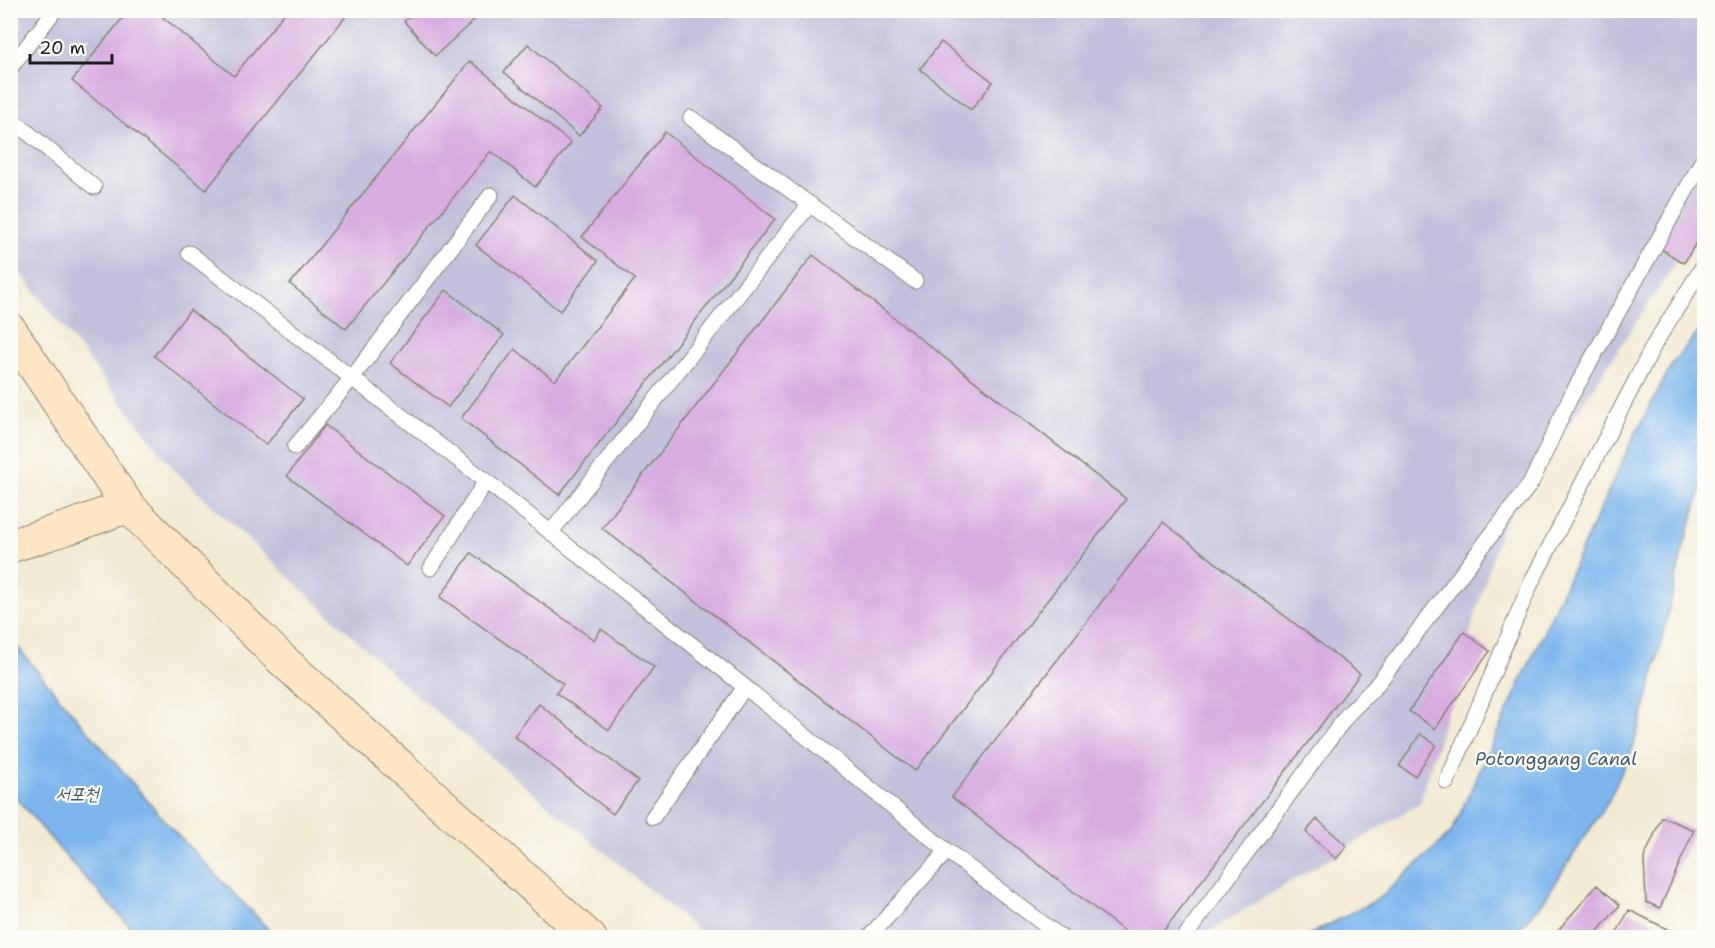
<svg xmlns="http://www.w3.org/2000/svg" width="1715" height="948" font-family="'Shantell Sans','Poor Story',sans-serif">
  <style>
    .industrial { fill: #c3c1db }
    .water { fill: #7bb6ed; stroke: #4c6984; stroke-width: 1.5 }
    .building { fill: #d7addf }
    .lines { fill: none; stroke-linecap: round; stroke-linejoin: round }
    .lane-casing { stroke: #888378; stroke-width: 17 }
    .secondary-casing { stroke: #888378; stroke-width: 35 }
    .lane { stroke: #fff; stroke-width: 15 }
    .secondary { stroke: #fde5c5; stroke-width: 33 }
    .labels { text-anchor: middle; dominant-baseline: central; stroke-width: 4.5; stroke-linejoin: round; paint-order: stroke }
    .water-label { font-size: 18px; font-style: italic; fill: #425a70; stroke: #fdfcf7 }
  </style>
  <rect width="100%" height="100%" fill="#fdfcf7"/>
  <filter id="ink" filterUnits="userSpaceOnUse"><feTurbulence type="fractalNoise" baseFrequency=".0167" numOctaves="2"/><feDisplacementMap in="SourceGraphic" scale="12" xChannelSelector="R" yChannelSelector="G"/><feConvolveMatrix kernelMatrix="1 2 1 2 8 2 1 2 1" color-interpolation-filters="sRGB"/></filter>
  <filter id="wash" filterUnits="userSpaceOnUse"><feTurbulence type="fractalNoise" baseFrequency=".008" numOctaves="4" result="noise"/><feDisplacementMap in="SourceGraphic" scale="24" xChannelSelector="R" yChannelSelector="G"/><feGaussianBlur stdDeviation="1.35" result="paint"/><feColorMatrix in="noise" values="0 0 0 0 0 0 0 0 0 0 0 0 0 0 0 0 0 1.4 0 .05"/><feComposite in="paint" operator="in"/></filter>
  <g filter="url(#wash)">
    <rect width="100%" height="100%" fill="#f3ead3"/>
    <path class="industrial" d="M11,11H1704V219L1501,528L1420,803L1200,937H706L409,689L176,472L15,266L11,257Z"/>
    <path class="water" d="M1704,325V479L1683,549L1652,681L1634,745L1609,800L1541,905L1511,937H1305L1380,898L1451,833L1632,440L1672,364Z
      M10,638L62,701L171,828L276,937H140L69,860L11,792Z"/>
    <g id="blocks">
      <path class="building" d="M129,10H154L234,76L287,10H351L206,190L72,81Z
        M417,10H485L435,56L404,21Z
        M941,42L993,82L971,110L920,69Z
        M528,44L603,108L579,136L504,72Z
        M470,61L571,143L535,187L491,151L346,329L290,284Z
        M665,132L775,219L559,495L461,418L515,349L555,381L635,279L582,237Z
        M1704,173V230L1684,263L1659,248Z
        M515,195L598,261L560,311L476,245Z
        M813,255L1126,499L915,771L602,528Z
        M446,290L504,335L448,407L390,363Z
        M190,310L303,399L266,445L154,356Z
        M325,425L445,516L407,566L287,476Z
        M1163,522L1360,674L1158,938H1133L952,797Z
        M471,553L594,640L601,629L654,667L609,730L556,693L563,684L440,597Z
        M1464,632L1490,651L1435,729L1409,711Z
        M539,704L638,781L613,814L514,736Z
        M1420,734L1436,745L1415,776L1399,766Z
        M1662,817L1694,830L1660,908L1646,902L1644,858Z
        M1317,819L1347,846L1336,859L1306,832Z
        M1597,885L1620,905L1592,938H1559L1555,934Z
        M1629,910L1685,938H1614Z"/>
    </g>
  </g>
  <g filter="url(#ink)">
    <use href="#blocks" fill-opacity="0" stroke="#888378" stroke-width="1.5"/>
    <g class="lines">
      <defs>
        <path id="lane" d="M10,68L55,10
          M10,118L94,187
          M691,118L915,281
          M189,253L486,481L745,687L947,851L1062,938
          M295,447L352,378L491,195
          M551,532L810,204
          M431,568L486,481
          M1447,782L1530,585L1655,343L1704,265
          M653,817L745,687
          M868,938L947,851
          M1184,938L1348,714L1375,687L1531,483L1570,398L1704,158"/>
        <path id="secondary" d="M10,330L128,506L278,656L590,938
          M10,546L70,527L128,506"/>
      </defs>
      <use href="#lane" class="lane-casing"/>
      <use href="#secondary" class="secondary-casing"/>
      <use href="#lane" class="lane"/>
      <use href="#secondary" class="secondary"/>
    </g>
  </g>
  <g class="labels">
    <g class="water-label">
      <text x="1556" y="759">Potonggang Canal</text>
      <text x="77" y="794">서포천</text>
    </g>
  </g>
  <rect width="1715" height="948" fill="none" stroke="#fdfcf7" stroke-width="36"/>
  <path d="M30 54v9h82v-9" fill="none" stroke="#1c1c1c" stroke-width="3"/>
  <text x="39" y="54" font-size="18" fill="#1c1c1c" stroke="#fdfcf7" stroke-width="4.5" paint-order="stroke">20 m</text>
</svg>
